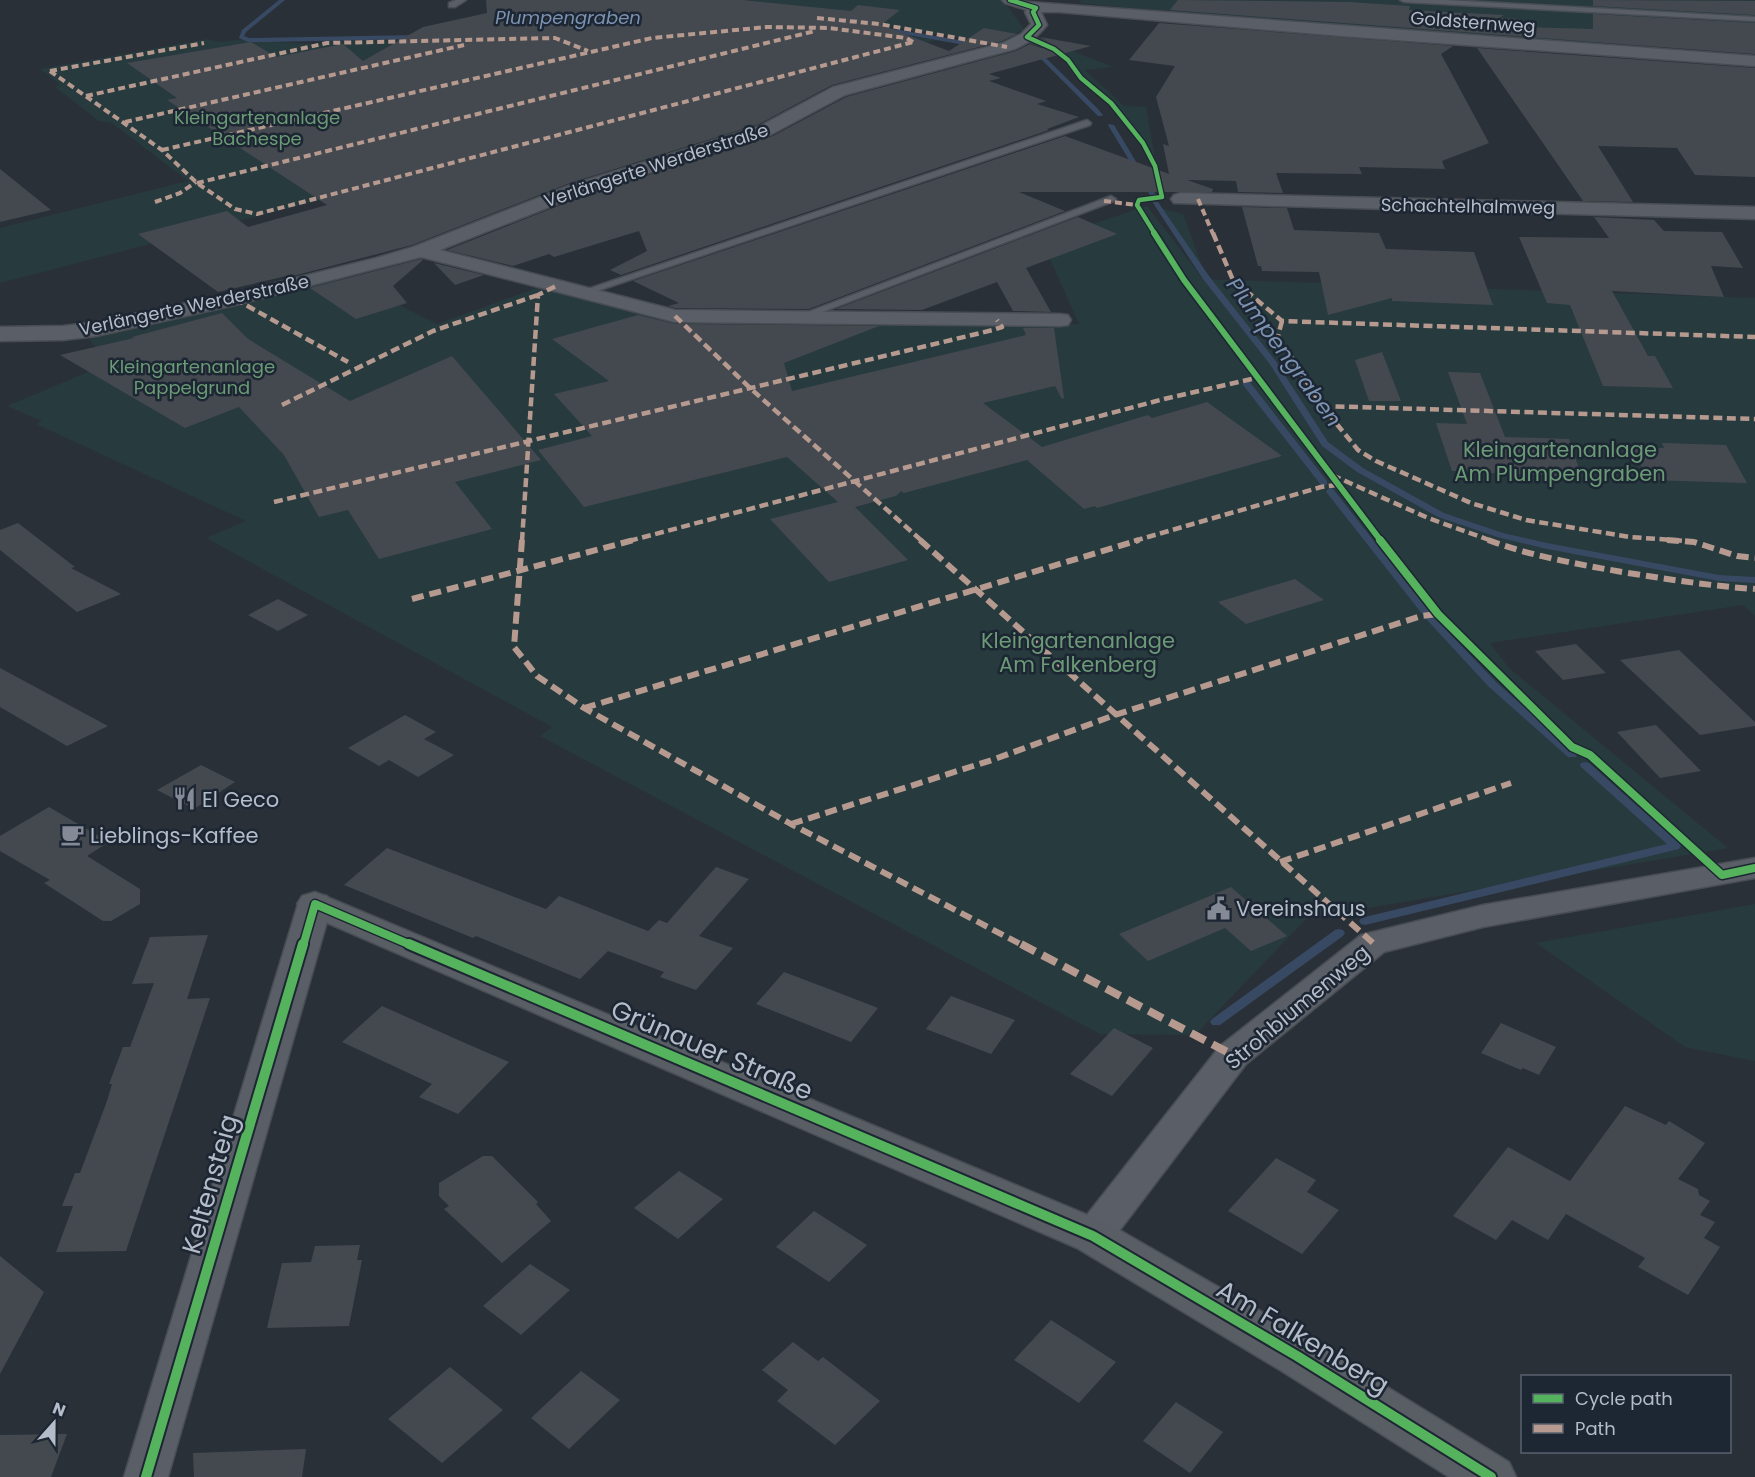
<svg xmlns="http://www.w3.org/2000/svg" width="1755" height="1477" font-family="Poppins,sans-serif">
  <style>
    .green { fill: #273a3e }
    .lines { fill: none; stroke-linecap: round; stroke-linejoin: round }
    .stream { fill: #384963; fill-rule: evenodd }
    .building { fill: #444950 }
    .lane-casing { stroke: #484c53; stroke-width: 3 }
    .street-casing { stroke: #484c53; stroke-width: 3 }
    .secondary-casing { stroke: #484c53; stroke-width: 3 }
    .lane { fill: #5a5e66; fill-rule: evenodd }
    .street { fill: #5a5e66; fill-rule: evenodd }
    .secondary { fill: #595d64; fill-rule: evenodd }
    .quiet-far3 { stroke: #b69a8f; stroke-width: 4; stroke-dasharray: 7 4; stroke-linecap: butt }
    .quiet-far2 { stroke: #b69a8f; stroke-width: 4.5; stroke-dasharray: 9 4.5; stroke-linecap: butt }
    .quiet-far1 { stroke: #b69a8f; stroke-width: 6; stroke-dasharray: 12 6; stroke-linecap: butt }
    .quiet { stroke: #b69a8f; stroke-width: 8; stroke-dasharray: 16 8; stroke-linecap: butt }
    .cycleway-far3-casing { stroke: #1d2633; stroke-width: 7 }
    .cycleway-far2-casing { stroke: #1d2633; stroke-width: 9 }
    .cycleway-far1-casing { stroke: #1d2633; stroke-width: 11 }
    .cycleway-casing { stroke: #1d2633; stroke-width: 14 }
    .cycleway-far3 { stroke: #56b35d; stroke-width: 4.5 }
    .cycleway-far2 { stroke: #56b35d; stroke-width: 6 }
    .cycleway-far1 { stroke: #56b35d; stroke-width: 8 }
    .cycleway { stroke: #56b35d; stroke-width: 10 }
    .labels { text-anchor: middle; dominant-baseline: central; stroke-width: 5; stroke-linejoin: round; paint-order: stroke }
    .far-water-label { font-size: 18px; font-style: italic; fill: #7c92b1; stroke: #1d2633 }
    .far-street-label { font-size: 18px; fill: #b4bcc9; stroke: #1d2633 }
    .far-park-label { font-size: 18px; fill: #6b9a76; stroke: #1d2633 }
    .park-label { font-size: 21px; fill: #6b9a76; stroke: #1d2633 }
    .poi-label { font-size: 21px; fill: #b4bcc9; stroke: #1d2633; text-anchor: start }
    .street-label { font-size: 21px; fill: #b4bcc9; stroke: #1d2633 }
    .water-label { font-size: 22px; font-style: italic; fill: #7c92b1; stroke: #1d2633 }
    .near-street-label { font-size: 26px; fill: #b4bcc9; stroke: #1d2633 }
  </style>
  <rect width="100%" height="100%" fill="#2a3038"/>
  <path class="green" d="M701,0H1003L1024,29L999,44L868,23Z
    M1021,0L1160,11L1079,3L1081,0H1755V54L1073,6Z
    M887,33L937,40L0,283V228L188,181L112,123L99,121L55,87L61,85L40,69L207,39L220,42L236,40L316,44L328,41Z
    M1050,42L1113,67L1085,70L1124,106L1146,107L1158,175C1147,146 1132,123 1111,100C1102,91 1090,85 1082,76C1066,56 1068,55 1044,43Z
    M1147,206L1203,279L1755,298V616L1743,605L1490,643L1509,668L1728,848L1307,918L1195,1035L1100,1034L540,736L552,727L206,538L246,521L36,424L42,421L7,406L107,364L86,334L343,277L437,324L539,287L655,317L1032,325L1079,324L1042,241Z
    M1159,208L1183,214L1206,277Z
    M1755,904V1061L1685,1047L1536,943Z"/>
  <g class="lines">
    <path class="stream" d="M279,0H285L246,32L244,36L249,38L417,35L420,37L417,39L267,42H248L239,38L242,30Z
      M887,28L976,43L979,45L976,47L885,31V29Z
      M1033,51L1046,58L1097,108L1103,115L1102,116H1098L1042,60L1031,54L1030,53Z
      M1109,124L1114,125L1156,195L1155,196L1150,195L1108,125Z
      M1154,202H1158L1209,276L1275,360L1328,442L1363,468L1444,513L1503,533L1547,543L1719,575L1755,577V583L1719,581L1547,549L1497,537L1438,517L1357,472L1322,446L1269,363L1203,279L1153,203Z
      M1243,381H1249L1327,481V485H1321L1243,385Z
      M1330,488L1333,489L1429,611L1431,613L1429,615H1423L1327,493L1326,491Z
      M1430,615L1433,616L1496,682L1576,753L1577,755L1576,757H1568L1488,686L1427,620L1425,618L1427,616Z
      M1585,762L1589,763L1679,843L1681,846L1679,849L1365,925L1361,924L1359,921L1361,918L1365,917L1667,844L1581,767L1580,765L1581,763Z
      M1339,929L1343,930L1345,933L1343,936L1220,1025H1212L1210,1022L1212,1019L1335,930Z"/>
  </g>
  <path class="building" d="M486,0H742L851,11L858,5L900,10L881,25L949,51L984,28L1017,34L1002,41L832,85L759,124L570,183L412,245L293,276L291,275L218,292L138,234L227,211L248,227L327,205L167,100L177,98L127,63L251,42L276,57L343,44L363,61L423,27L487,13Z
    M1178,0L1349,2L1410,6L1409,10L1504,15L1499,18L1520,19L1522,27L1593,29V14L1755,23V54L1170,10Z
    M1593,0L1755,1V15L1593,6Z
    M1159,23L1453,46L1441,54L1489,143L1442,161L1445,169L1359,167L1362,174L1276,173L1283,193L1238,192L1236,181L1187,180L1213,189L1212,192H1019L1065,211L809,309L675,308L668,306L679,303L633,281L1065,136L1169,174L1163,144L1169,146L1156,97L1175,66L1129,60Z
    M1040,37L1091,46L989,74L1001,78L989,81L1046,101L1037,104L1079,117L1047,129L1049,130L621,275L610,270L647,251L639,231L554,257L549,254L513,266L447,250L586,195L773,136L846,97L1016,51L1030,44L1041,48L1047,46V41Z
    M1477,48L1755,68V177L1695,175L1677,148L1598,146L1633,202L1583,201Z
    M0,169L51,210L0,222Z
    M1242,207L1287,208L1294,230L1379,233L1386,249L1474,252L1493,305L1392,301V298L1328,315L1319,272L1262,271L1261,266H1258Z
    M1078,217L1117,234L1026,268L1051,312L1013,311L997,282L922,310L836,309Z
    M1594,217L1654,220L1664,231L1722,232L1743,268L1711,266L1724,297L1612,291L1648,356H1655L1673,388L1603,386L1570,305L1547,303L1519,237L1609,238Z
    M421,259L423,260L393,286L407,303L356,319L310,288Z
    M434,263L484,275L455,285Z
    M222,313L248,339L350,401L452,356L541,460L455,482L492,529L379,559L348,510L319,517L284,455L239,407L185,428L60,355L134,338L132,337Z
    M638,315L675,324L879,326L784,363L792,391L1026,335L1023,328H1054L1064,398L1062,399L1055,386L983,403L1042,447L1148,415L1152,418L1207,402L1282,456L1097,508L1095,506L1084,509L1027,460L904,493L901,491L896,496L855,507L908,560L829,582L770,519L838,502L787,457L584,507L538,450L592,436L554,394L609,381L552,339Z
    M1382,352L1401,401H1369L1355,360Z
    M1448,372L1480,373L1505,437L1569,439L1582,477L1452,471L1436,423L1467,424Z
    M1662,443L1726,445L1747,483L1648,480L1632,447L1664,448Z
    M18,523L75,567L71,568L121,594L77,612L0,550V530Z
    M1295,579L1324,600L1246,624L1218,602Z
    M278,599L308,615L278,631L248,615Z
    M1576,644L1606,673L1563,680L1535,651Z
    M1679,650L1755,722V726L1700,735L1620,660Z
    M0,668L108,726L67,746L0,707Z
    M405,715L436,732L424,739L454,755L418,777L389,760L379,766L348,748Z
    M1656,725L1701,771L1660,778L1617,732Z
    M201,765L235,782L194,809L157,790Z
    M49,807L109,842L87,856L140,889V904L111,921H103L44,883L50,880L0,851V836Z
    M387,848L546,909L559,896L648,931L659,920L667,923L716,867L749,879L699,936L733,948L696,990L660,977L664,972L608,951L580,979L476,936L473,938L344,885Z
    M1231,887L1287,936L1251,951L1225,928L1148,961L1119,934Z
    M208,935L187,999L210,998L126,1251L56,1252L73,1206H62L75,1173H80L107,1101L112,1084H109L123,1047H130L154,983L132,984L150,937Z
    M784,972L829,989L878,1008L851,1042L756,1004Z
    M951,996L1015,1020L991,1054L926,1029Z
    M382,1006L465,1043L509,1062L458,1114L419,1097L432,1084L342,1042Z
    M1501,1023L1556,1047L1539,1075L1523,1068L1521,1070L1481,1053Z
    M1114,1028L1153,1048L1112,1096L1070,1074Z
    M1625,1106L1666,1125L1669,1121L1705,1143L1678,1179L1698,1189L1699,1195L1710,1201L1700,1215L1715,1222L1704,1238L1720,1247L1688,1295L1638,1267L1645,1258L1566,1214L1548,1240L1512,1220L1496,1240L1453,1216L1508,1147L1570,1181Z
    M483,1156H492L538,1202L536,1204L551,1221L502,1263L444,1209L449,1206L439,1196V1183Z
    M1276,1158L1316,1180L1307,1192L1339,1210L1302,1254L1228,1211Z
    M679,1171L723,1199L678,1239L634,1208Z
    M814,1211L867,1245L829,1282L776,1247Z
    M360,1245L357,1260H362L349,1326L267,1328L282,1263L311,1262L315,1246Z
    M0,1256L44,1292L0,1374Z
    M530,1264L570,1290L521,1335L483,1306Z
    M1051,1320L1116,1362L1079,1403L1014,1360Z
    M793,1342L818,1361L823,1357L880,1401L835,1445L777,1401L788,1390L762,1370Z
    M450,1367L503,1410L442,1463L388,1419Z
    M581,1371L620,1400L569,1449L531,1418Z
    M1176,1402L1223,1432L1190,1473L1143,1441Z
    M67,1434L51,1477H0V1435Z
    M306,1449L302,1477H194L193,1453Z"/>
  <g class="lines">
    <defs>
      <path id="lane" d="M456,0H466L455,7H449V3Z
        M1400,0H1446L1755,17V21L1404,2Z
        M1027,35L1045,42L1046,44L1042,46L1024,39L1023,37Z
        M1087,120L1091,123L1090,125L588,294L579,292Z
        M1111,196L1116,199L1114,201L804,319H796L795,317Z"/>
      <path id="street" d="M1002,0L1755,56V66L1341,36L1059,12H1041L1047,25C1038,37 1028,43 1015,49L845,95L772,134L585,193L440,250L675,310L1060,314L1068,315L1071,320L1068,325L1060,326L675,322L421,257L235,305L96,336L63,340L0,341V327L63,326L96,322L235,293L376,258L413,247L571,185L760,126L833,87L1003,43L1021,34L1031,24L1025,12L1027,10L1005,3Z
        M1181,193L1755,207V219L1174,203L1171,199L1174,195Z
        M1755,858V878L1483,927L1384,952L1246,1064L1107,1247L1093,1252L1079,1247L1073,1236L1079,1225L1220,1046L1361,935L1483,905Z
        M315,893L327,896L332,904L168,1477H124L298,904L303,896Z"/>
      <path id="secondary" d="M315,892L1109,1224L1314,1342L1509,1462L1516,1477H1449L1280,1370L1077,1248L302,912L297,904L302,896Z"/>
    </defs>
    <use href="#lane" class="lane-casing"/>
    <use href="#street" class="street-casing"/>
    <use href="#secondary" class="secondary-casing"/>
    <use href="#lane" class="lane"/>
    <use href="#street" class="street"/>
    <use href="#secondary" class="secondary"/>
    <path class="quiet-far3" d="M817,18L879,24L1007,47
      M50,71L162,150L197,183L235,209L257,214L913,42
      M50,71L204,43
      M86,96L327,43L555,38L588,51
      M125,122L464,45
      M162,150L652,38L767,27L829,28L906,38L913,42
      M197,183L815,31
      M1198,199L1213,234
      M1104,201L1137,205
      M155,202L180,193L196,182"/>
    <path class="quiet-far2" d="M1213,233L1233,280L1282,321L1755,337
      M235,299L348,362
      M675,316L750,388L922,541
      M1282,321L1278,336L1322,406L1358,450L1376,461L1471,503L1526,520L1630,537L1686,541
      M282,405L433,331L538,295
      M1322,406L1755,419
      M1332,475L1428,518L1492,541
      M274,502L993,330L1002,327L997,320
      M522,541L538,295L556,286
      M629,541L1164,399L1256,378
      M1134,541L1321,487L1337,485"/>
    <path class="quiet-far1" d="M522,540L514,647L537,676L584,708L791,824L1024,946
      M920,540L1373,943
      M1488,540C1531,556 1577,564 1622,572C1667,579 1710,586 1755,589
      M1667,540L1694,542L1737,556L1755,558
      M412,599L634,540
      M584,708L1139,540
      M791,824L992,760L1115,715L1421,616L1438,614
      M1280,862L1511,783"/>
    <path class="quiet" d="M1021,944L1233,1055"/>
    <defs>
      <path id="cycleway-far3" d="M1010,0L1036,8L1033,12L1039,25L1027,37L1054,49L1068,60L1081,78L1111,103L1143,143L1155,166L1162,197L1139,200L1137,205L1155,234"/>
      <path id="cycleway-far2" d="M1154,233L1184,280L1381,541"/>
      <path id="cycleway-far1" d="M1380,540L1438,614L1572,747L1590,755L1722,875L1755,868
        M303,946L315,904L413,946"/>
      <path id="cycleway" d="M409,944L1093,1236L1297,1356L1491,1477
        M146,1477L303,944"/>
    </defs>
    <use href="#cycleway-far3" class="cycleway-far3-casing"/>
    <use href="#cycleway-far2" class="cycleway-far2-casing"/>
    <use href="#cycleway-far1" class="cycleway-far1-casing"/>
    <use href="#cycleway" class="cycleway-casing"/>
    <use href="#cycleway-far3" class="cycleway-far3"/>
    <use href="#cycleway-far2" class="cycleway-far2"/>
    <use href="#cycleway-far1" class="cycleway-far1"/>
    <use href="#cycleway" class="cycleway"/>
  </g>
  <defs>
    <symbol id="restaurant-bare" viewBox="-9 -9 18 18"><path d="M-5-6h1v4h1v-4h1v4h1v-4h1v5L-1.5 .5V6h-2V.5L-5-1ZM5-6V6H3V1.5H1.5Q1.5-4 5-6Z" fill="#848b96" stroke="#1d2633" stroke-width="2.5" paint-order="stroke"/></symbol>
    <symbol id="cafe-bare" viewBox="-9 -9 18 18"><path d="M-5.5-4.5H6V0H3Q3 3.5 0 3.5H-2.5Q-5.5 3.5-5.5 0ZM3-3.2v2h1.7v-2ZM-6 4.5H4V6H-6Z" fill="#848b96" stroke="#1d2633" stroke-width="2.5" paint-order="stroke"/></symbol>
    <symbol id="civic-bare" viewBox="-9 -9 18 18"><path d="M-.6-6.5H3V-4.5H.6V-3L4-1V1h2V6H-6V1h2V-1L-.6-3ZM-1.2 2.5V6h2.4V2.5Z" fill="#848b96" stroke="#1d2633" stroke-width="2.5" paint-order="stroke"/></symbol>
  </defs>
  <g fill-rule="evenodd">
    <use href="#restaurant-bare" x="168" y="782" width="33" height="33"/>
    <use href="#cafe-bare" x="56" y="818" width="33" height="33"/>
    <use href="#civic-bare" x="1202" y="892" width="33" height="33"/>
  </g>
  <g class="labels">
    <g class="far-water-label">
      <text x="568" y="17">Plumpengraben</text>
    </g>
    <g class="far-street-label">
      <text transform="translate(1473 22) rotate(4)">Goldsternweg</text>
      <text transform="translate(656 165) rotate(-18)">Verlängerte Werderstraße</text>
      <text transform="translate(1468 206) rotate(1)">Schachtelhalmweg</text>
      <text transform="translate(194 305) rotate(-12)">Verlängerte Werderstraße</text>
    </g>
    <g class="far-park-label">
      <text x="257" y="117">Kleingartenanlage<tspan x="257" dy="21">Bachespe</tspan></text>
      <text x="192" y="366">Kleingartenanlage<tspan x="192" dy="21">Pappelgrund</tspan></text>
    </g>
    <g class="park-label">
      <text x="1560" y="449">Kleingartenanlage<tspan x="1560" dy="24">Am Plumpengraben</tspan></text>
      <text x="1078" y="640">Kleingartenanlage<tspan x="1078" dy="24">Am Falkenberg</tspan></text>
    </g>
    <g class="poi-label">
      <text x="202" y="799">El Geco</text>
      <text x="90" y="835">Lieblings-Kaffee</text>
      <text x="1236" y="908">Vereinshaus</text>
    </g>
    <g class="street-label">
      <text transform="translate(1297 1007) rotate(-40)">Strohblumenweg</text>
    </g>
    <g class="water-label">
      <text transform="translate(1284 352) rotate(54)">Plumpengraben</text>
    </g>
    <g class="near-street-label">
      <text transform="translate(712 1050) rotate(23)">Grünauer Straße</text>
      <text transform="translate(210 1184) rotate(-74)">Keltensteig</text>
      <text transform="translate(1303 1337) rotate(31)">Am Falkenberg</text>
    </g>
  </g>
  <rect x="1521" y="1375" width="210" height="78" fill="#1d2633" stroke="#59626f" stroke-width="1.5"/>
  <rect x="1533" y="1394" width="30" height="9" fill="#56b35d" stroke="#59626f" stroke-width="1.5"/>
  <text x="1575" y="1405" font-size="18" fill="#b4bcc9">Cycle path</text>
  <rect x="1533" y="1424" width="30" height="9" fill="#b69a8f" stroke="#59626f" stroke-width="1.5"/>
  <text x="1575" y="1435" font-size="18" fill="#b4bcc9">Path</text>
  <g transform="translate(54 1423) rotate(21)" stroke="#1d2633" stroke-width="4.5" paint-order="stroke">
  <path d="M0-4.5L10 22L0 15L-10 22Z" fill="#b4bcc9"/>
  <text y="-9" font-size="16" font-weight="bold" text-anchor="middle" fill="#b4bcc9">N</text>
  </g>
</svg>
